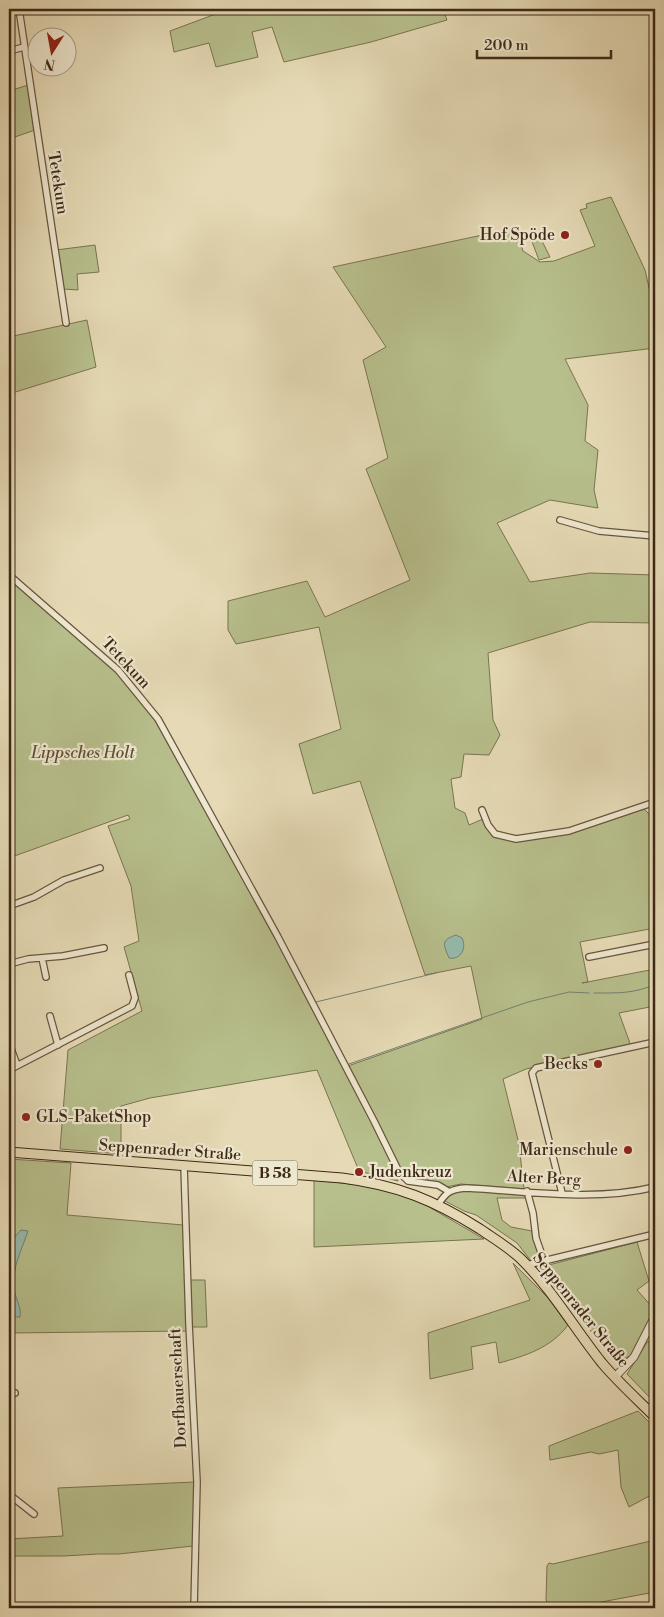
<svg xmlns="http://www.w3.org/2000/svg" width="664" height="1617" font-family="'Libre Bodoni',serif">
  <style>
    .green { fill: #b7bf8c; stroke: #7a7451 }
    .water { fill: #96bbac; stroke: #738170 }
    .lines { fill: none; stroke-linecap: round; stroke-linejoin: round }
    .stream { stroke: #738170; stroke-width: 1 }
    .minor-casing { stroke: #68553e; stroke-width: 8 }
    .tertiary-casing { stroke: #68553e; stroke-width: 9 }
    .primary-casing { stroke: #3e2916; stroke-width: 11 }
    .minor { stroke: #eee7cf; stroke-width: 5.5 }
    .tertiary { stroke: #eee7cf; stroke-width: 7 }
    .primary { stroke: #e5dab5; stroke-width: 9 }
    .poi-dot { fill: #8f2418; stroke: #eee7cf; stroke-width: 2 }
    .labels { text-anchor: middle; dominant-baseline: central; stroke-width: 4.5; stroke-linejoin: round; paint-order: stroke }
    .shield { fill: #eee7cf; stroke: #73624e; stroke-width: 1 }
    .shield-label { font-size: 15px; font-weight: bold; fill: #3e2916 }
    .street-label { font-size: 16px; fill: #3e2916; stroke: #eee7cf }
    .poi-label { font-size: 16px; fill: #3e2916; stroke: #eee7cf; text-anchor: end }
    .park-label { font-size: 16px; font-style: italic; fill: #5c4e34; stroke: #eee7cf }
  </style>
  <rect width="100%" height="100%" fill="#e5dab5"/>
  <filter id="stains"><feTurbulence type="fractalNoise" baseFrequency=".004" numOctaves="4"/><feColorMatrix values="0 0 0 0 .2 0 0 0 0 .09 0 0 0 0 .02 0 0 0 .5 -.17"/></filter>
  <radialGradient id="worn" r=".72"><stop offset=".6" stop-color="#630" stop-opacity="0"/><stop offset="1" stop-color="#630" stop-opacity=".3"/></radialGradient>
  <path class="green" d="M229,9H443L447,20L371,42L284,62L272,27L252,32L258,57L216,67L209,43L174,52L170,31Z
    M28,85L35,130L9,139V91Z
    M611,197L645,270L650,292L655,293V348L565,359L588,405L585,441L598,450L594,490L598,508L550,500L497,523L530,582L590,573L655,575V623L590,622L488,653L493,720L500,735L489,755L464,754L461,777L451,779L455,808L465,813L469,825L483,819L487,827L506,839L571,832L643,808L653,818L655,829V928L580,942L588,982L582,983L655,969V1006L619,1013L631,1046L526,1069L503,1079L519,1144L524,1189L461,1184L446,1187L416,1180L396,1169L398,1181L359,1171L317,1070L150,1098L121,1106V1154L60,1149L68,1050L142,1011L124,947L139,941L131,886L108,826L130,819L128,815L9,858V577L116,670L156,719L345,1067L482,1019L471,966L425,975L360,781L313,794L299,744L341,729L319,627L236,644L228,630V601L307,581L325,617L410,580L366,469L388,458L363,360L386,347L333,267L515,228L523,251L540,262L554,261L595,246L580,210L587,208L586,204Z
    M533,232L538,233L550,257L539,260L529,234Z
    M95,245L99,272L77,274L78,290L63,289L56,250Z
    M87,320L96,367L9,394V337Z
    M9,1159L71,1163L67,1215L183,1225L189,1331L9,1333Z
    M314,1180L369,1186L412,1197L484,1239L314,1247Z
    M463,1189L525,1193L526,1198H497L502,1220L511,1227L532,1231L542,1265L535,1266L517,1243L476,1215L464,1211L445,1201L450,1193Z
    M637,1242L649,1281L637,1290L655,1310C650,1322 640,1351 628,1357C623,1360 617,1358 612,1357L542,1271L545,1266Z
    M513,1263L549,1299L568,1325C551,1348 525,1356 499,1363L496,1342L471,1347L473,1369L430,1379L428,1333L530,1300Z
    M188,1280H205L207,1327H191Z
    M648,1341L655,1352V1403L627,1374Z
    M638,1411L655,1428V1493L629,1507L621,1487L618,1450L599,1454L591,1452L550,1460L549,1446Z
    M195,1482L193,1546L119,1554H98L64,1556H13L12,1543H9V1539L63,1536L58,1488Z
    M655,1540V1592L569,1608H548L546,1599L547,1566L549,1563L553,1564Z"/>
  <path class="water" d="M456,935L462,938C467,948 461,960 449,958C443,944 441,940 456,935Z
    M21,1230L28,1231C22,1249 11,1270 14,1289C15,1298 22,1307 20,1317H14C7,1312 8,1304 13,1296C11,1292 9,1275 9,1270L13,1263L12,1240Z"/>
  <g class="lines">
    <path class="stream" d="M594,993C615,993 636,994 655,984
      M316,1002L436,973
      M349,1064L528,1002L569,992L589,993"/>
    <defs>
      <path id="minor" d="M19,9L66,323
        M9,51L24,47
        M560,520L599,531L655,536
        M9,575L118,670L158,719L278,937L374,1121L399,1172L408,1181L438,1185L448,1191
        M482,810L488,825L495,834L516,839L569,831L655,802
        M9,906L34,897L64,880L100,868
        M589,957L655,944
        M42,958L46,977
        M9,964L28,959L63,956L104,948
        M9,984V986
        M50,1016L58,1045
        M9,1043L17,1065
        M9,1070L132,1006L135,998L129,975
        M184,1166L189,1324L197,1482L194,1608
        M527,1191L533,1213L536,1238L544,1261
        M562,1193L532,1073L536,1068L655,1042
        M438,1205C446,1192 451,1189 466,1188C528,1191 594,1202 655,1187
        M527,1265L655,1234
        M9,1394L15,1393
        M9,1464V1468
        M9,1486L11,1496L34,1514"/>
      <path id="tertiary" d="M615,1377L634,1357L655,1316"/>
      <path id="primary" d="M9,1152L342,1178C397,1185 434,1200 480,1229C493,1238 508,1247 520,1258C552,1289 574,1328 602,1363C618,1382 637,1399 655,1417"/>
    </defs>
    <use href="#minor" class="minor-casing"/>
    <use href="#tertiary" class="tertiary-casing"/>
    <use href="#primary" class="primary-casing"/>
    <use href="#minor" class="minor"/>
    <use href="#tertiary" class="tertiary"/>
    <use href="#primary" class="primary"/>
  </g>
  <g class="poi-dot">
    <circle cx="565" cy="235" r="5"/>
    <circle cx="598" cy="1064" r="5"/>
    <circle cx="26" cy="1117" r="5"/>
    <circle cx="628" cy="1150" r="5"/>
    <circle cx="359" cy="1172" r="5"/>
  </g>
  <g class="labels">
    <rect class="shield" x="252.5" y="1160.5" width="45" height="25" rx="4"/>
    <g class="shield-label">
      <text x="275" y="1173">B 58</text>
    </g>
    <g class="street-label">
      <text transform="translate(58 183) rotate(81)">Tetekum</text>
      <text transform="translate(126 663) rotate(47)">Tetekum</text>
      <text transform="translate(170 1150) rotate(4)">Seppenrader Straße</text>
      <text transform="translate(544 1178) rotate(3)">Alter Berg</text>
      <text transform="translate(581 1310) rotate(51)">Seppenrader Straße</text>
      <text transform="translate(178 1388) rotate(-93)">Dorfbauerschaft</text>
    </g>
    <g class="poi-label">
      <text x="555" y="235">Hof Spöde</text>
      <text x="588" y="1064">Becks</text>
      <text x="36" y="1117" text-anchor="start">GLS-PaketShop</text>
      <text x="618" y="1150">Marienschule</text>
      <text x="369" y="1172" text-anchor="start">Judenkreuz</text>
    </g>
    <g class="park-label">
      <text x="83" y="753">Lippsches Holt</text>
    </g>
  </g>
  <rect width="664" height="1617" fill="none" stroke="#e5dab5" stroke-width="30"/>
  <rect x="10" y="10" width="644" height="1597" fill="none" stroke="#3e2916" stroke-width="2.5"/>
  <rect x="15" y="15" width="634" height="1587" fill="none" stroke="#3e2916"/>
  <g transform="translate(52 52) rotate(191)"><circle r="24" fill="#eee7cf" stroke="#a89b85"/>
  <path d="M0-4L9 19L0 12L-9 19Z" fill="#8f2418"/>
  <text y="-8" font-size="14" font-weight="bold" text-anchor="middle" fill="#3e2916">N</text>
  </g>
  <path d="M477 50v8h134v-8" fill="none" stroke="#3e2916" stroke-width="2.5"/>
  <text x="484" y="50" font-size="15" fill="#3e2916" stroke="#eee7cf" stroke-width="4" paint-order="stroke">200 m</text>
  <rect width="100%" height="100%" filter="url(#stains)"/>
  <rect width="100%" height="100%" fill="url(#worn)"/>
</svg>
